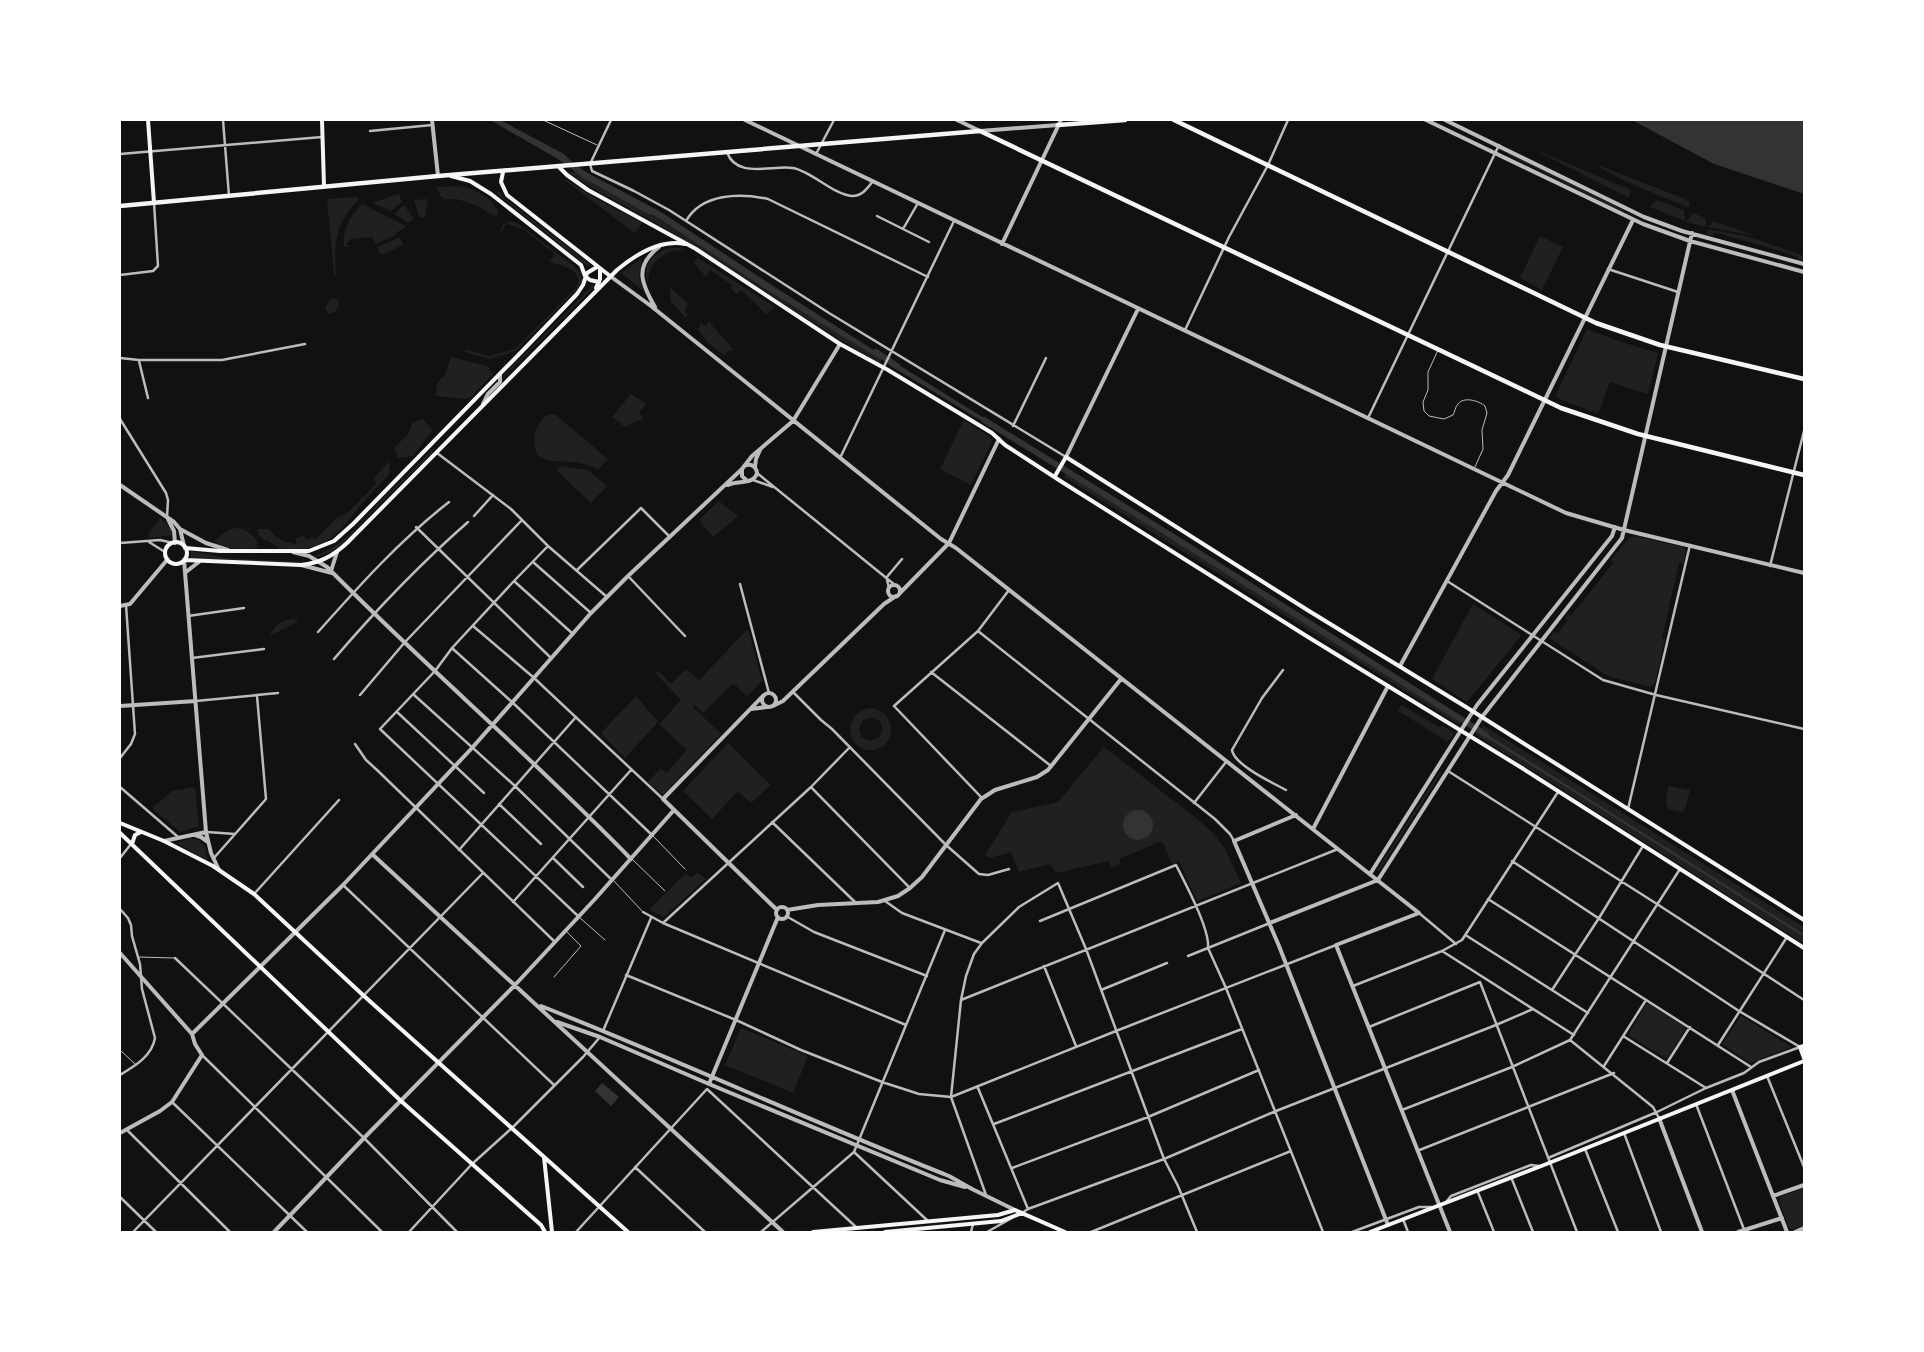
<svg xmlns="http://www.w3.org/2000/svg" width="1924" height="1352" font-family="Ubuntu,sans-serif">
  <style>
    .green { fill: #202020; fill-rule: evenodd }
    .water { fill: #333 }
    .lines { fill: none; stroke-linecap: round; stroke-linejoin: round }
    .canal { stroke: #333; stroke-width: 6 }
    .service { stroke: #bcbcbc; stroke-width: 1 }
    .minor { stroke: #bcbcbc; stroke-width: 2.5 }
    .tertiary { stroke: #bcbcbc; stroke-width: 4 }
    .secondary { stroke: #f5f5f5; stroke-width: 4 }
    .primary { stroke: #f5f5f5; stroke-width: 4.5 }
  </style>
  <rect width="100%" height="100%" fill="#111"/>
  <path class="green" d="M1531,148L1631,190L1629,198Z
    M1508,153L1623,210L1622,212L1507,154Z
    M1592,163L1683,198L1690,203L1689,208L1625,181Z
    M568,172H576L583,178L648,214L654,215L764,288L881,359L880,364C810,322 743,277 674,234C639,212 601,196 568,172Z
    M567,180L597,199L642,223L635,233L566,181Z
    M458,186C471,188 492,196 496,209L498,210L497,218L478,206L457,199H444L440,195L437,187Z
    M499,191L504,198L591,265L587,266L497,194V192Z
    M399,194L402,202L391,211L374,204V202Z
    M357,197L359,199C335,224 334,242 336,275H334L327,199Z
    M428,199L425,217H419L414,200Z
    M1656,200L1684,210L1685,221L1650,207Z
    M362,204L406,226L405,228L397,232L396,235L375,244L372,237L351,239L346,244L350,247H344C343,228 349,218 362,204Z
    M404,205L414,219L409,223L394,214Z
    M1693,213L1705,218L1707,227L1686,222Z
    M511,221L519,224L574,266L580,273L582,281L577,289L516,351L489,359L463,351L467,350L489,356L515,349L577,287L579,281C576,267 562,266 549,262L555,254L523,229L507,224L499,234L503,225Z
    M1713,221L1756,236L1708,227Z
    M1708,229L1750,237L1804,256V260H1799L1797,256L1795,257L1791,254L1717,233H1713L1714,236L1706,234Z
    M1540,236L1563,247L1542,290L1520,278Z
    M400,237L403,245L381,255L377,247Z
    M669,248H679L686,251C668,246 644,265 649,285C640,267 652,253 669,248Z
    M642,258L639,276L643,291L621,273Z
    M698,258L775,307L766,314L741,290L736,294L731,288L732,285L710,270L706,277L693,262Z
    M594,284L595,286L504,377L503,376Z
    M670,287L688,304L684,312L688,315L686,318L671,302Z
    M334,298L338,300L339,305L335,312L328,314L325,307L330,300Z
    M709,322L733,349V350L729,351L724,355L708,343L698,329L701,323L706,326Z
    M1587,329L1618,341L1658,353L1648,394L1610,382L1598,414L1555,397Z
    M451,357L487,366L490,368L489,370L493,374L471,397L465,399L436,396L437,383L445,375Z
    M631,394L646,404L639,413L644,418L625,427L612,417Z
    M549,414L556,415L608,459L598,470C577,455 550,468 537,454C531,442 535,421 549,414Z
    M423,419L433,430L413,456L398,458L394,448L409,433L412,423Z
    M964,420L990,437L992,441L971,485L940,469Z
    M435,447L432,453L385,499L344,543L331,552L317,557L314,556C345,546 360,522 382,499C399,482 417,465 435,447Z
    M390,461L389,475C379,485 369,495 360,506C340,531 329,549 294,549C279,549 278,549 267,539L265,541L257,533L258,529H269C275,538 285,543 296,544V538L303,536L308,540L312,537L315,540L337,518L347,513L377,483L373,479Z
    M560,466L588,470L607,486L591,503L557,471Z
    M1069,469L1463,719L1459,725L1064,477Z
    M719,501L738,516L713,537L700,522L701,521L700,519Z
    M160,518L171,528L172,535L150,538L148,534Z
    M235,528C246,528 251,534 258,542L256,545L259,547C247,551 223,549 214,541L228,530Z
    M1634,536L1683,547L1686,551L1683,564L1679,563L1662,638L1665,639L1655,683L1650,687L1608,676L1549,638L1555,631L1558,633L1568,620L1565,617L1568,614L1571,616L1613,563L1611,560L1629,538Z
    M191,551L226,558L306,562C277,564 247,561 219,559C210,559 200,561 191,559Z
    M1473,604L1520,634V637L1467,702L1432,679Z
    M293,619L299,621L270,636C274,625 281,620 293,619Z
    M748,629L762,681L747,696L733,683L703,713L695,705L693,707L721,734L663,795L648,782L661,768L666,773L687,750L659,724L681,700L656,674L658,670L671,684L686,669L699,680Z
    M636,696L658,722L625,758L601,733Z
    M1402,705L1439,727L1443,726L1454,733L1448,742L1397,710Z
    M870,708C898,710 898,749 871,750C845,750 842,712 870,708ZM871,717L880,721L883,730L878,738L870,741L861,737L859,728L863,720Z
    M1483,725L1804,927V934L1480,730Z
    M1478,732L1804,937V944L1476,735Z
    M728,743L771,785L751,803L738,791L712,819L683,791Z
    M1104,747L1195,817L1214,834L1225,849L1241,883L1197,901L1179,861L1172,864L1162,841L1119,859L1121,864L1111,868L1109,861L1056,873L1050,864L1019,872L1011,852L990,858L985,855L1012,812L1058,802Z
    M1440,771L1442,772L1379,871L1377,870Z
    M1669,786L1690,790L1684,812C1661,810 1665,804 1669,786Z
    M195,787L199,826L180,832L152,808L172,791Z
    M190,839C204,839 207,848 207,860L176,843Z
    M697,872L706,879L664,917L649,910L685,874L692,877Z
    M1646,1004H1649L1686,1028L1667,1059L1628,1035Z
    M1741,1016L1792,1047L1750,1063L1722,1044Z
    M741,1028L808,1056L793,1093L725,1065Z
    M1804,1188V1226L1792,1230L1788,1227L1779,1200L1781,1196Z"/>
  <path class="water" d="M490,120H500L564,154L571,161L563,162Z
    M1632,120H1804V194L1714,164Z
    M584,171L661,212L767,282L883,356L881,360L764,288L654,215L648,214L583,178L576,172Z
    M891,360L992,423L990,426L889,365Z
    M1480,730L1804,934V937L1478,732Z
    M1123 825a15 15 0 1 1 30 0a15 15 0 1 1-30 0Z
    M602,1083L619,1097L611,1106L595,1091Z"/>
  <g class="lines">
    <path class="canal" d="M562,158L586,176
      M876,352L897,366
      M984,420L1172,536L1486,735"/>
    <path class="service" d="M543,120L597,145
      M1438,350L1428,372V390L1423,402L1424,411L1429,416L1444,419L1453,415C1455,412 1455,407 1458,404C1464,396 1479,401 1485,406L1487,413L1482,430L1483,449L1475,467
      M653,836L685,869
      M633,860L665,891
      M613,880L643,912
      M579,917L605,940
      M138,957L174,958
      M554,977L581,946L566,931
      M120,1050L135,1064"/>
    <path class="minor" d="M223,120L229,196
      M611,120L590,164L592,171L634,191L669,210L829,313L1066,457
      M370,131L432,125
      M727,152C736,179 772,165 793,168C811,171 834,195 852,196C862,196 867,189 873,181
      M120,154L322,137
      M816,154L834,120
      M877,216L929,242
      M686,221C702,193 740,193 768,199L928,277
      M903,229L918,203
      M1608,269L1678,292
      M120,275L153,271L158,266L154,203
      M1185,330L1229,237L1268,165L1288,120
      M120,358L139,360H222L305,344
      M139,361L148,398
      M1368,418L1499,145
      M120,419L166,493L168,500L167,517
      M1013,426L1046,358
      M437,453L511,509L548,546L607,597
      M840,458L954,221
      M757,473L895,585
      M753,480L773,487
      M474,516L493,495
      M416,527L551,658
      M149,542L165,552
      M120,543L160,540L173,543
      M548,546L514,581L452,648L435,671L380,729L578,916
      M533,562L591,613
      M1770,566L1804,431
      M577,570L641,508L670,537
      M628,576L685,636
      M886,578L902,559
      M887,580L889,588
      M514,581L573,634
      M1447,581L1603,680L1656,695L1804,729
      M740,584L769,693
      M188,616L244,608
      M473,626L533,677L663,799
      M978,631L1215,819L1230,834L1234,841
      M318,632C359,586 400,540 449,502
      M453,649L512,702L651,834
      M192,658L264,649
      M334,659C376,610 420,564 468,522
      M1283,670L1262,698L1232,750C1234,765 1273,783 1286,790
      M931,672L1051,766
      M793,692L821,720L832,729L946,845L979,874L988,875L1009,869
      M413,694L515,786L612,880
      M360,695L405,642L522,520
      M196,701L278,693
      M397,712L484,793
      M355,744L366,760L377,770L555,942
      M120,758L131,744L135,734L126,605
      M1448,771L1657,904L1804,1000
      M120,787L178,837
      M811,787L910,888
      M982,798L894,706L978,631L1009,590
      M1194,803L1226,762
      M499,804L541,844
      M1628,809L1690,545
      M772,822L855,902
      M207,832L235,834
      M459,850L576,717
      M120,858L131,844
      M553,858L583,887
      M213,859L266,799L257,696
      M1512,861L1739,1011L1800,1047
      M343,885L554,1085
      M254,894L339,800
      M1488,899L1751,1067
      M885,901L902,913L981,943
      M513,902L631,770
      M120,909L128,918L131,925L132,936L140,964L142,989L155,1038C152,1056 135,1066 120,1075
      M643,912L663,923L906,1025
      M1419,913L1456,944
      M786,916L814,932L927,976
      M1040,921L1176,865C1185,883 1210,929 1208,948L1226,988L1323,1232
      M663,923L811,787L850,747
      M1467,936L1588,1013
      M1442,951L1574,1035
      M1188,956L1270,923
      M175,958L364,1138L457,1232
      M1044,966L1076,1046
      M626,975L736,1020L801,1050L882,1082L919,1094L951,1097L1116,1031L1336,945
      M1480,982L1577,1232
      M1353,986L1442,951L1462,940L1558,792
      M1101,990L1167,963
      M1552,990L1599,918L1643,846
      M961,1000L1338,849
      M1369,1027L1480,982
      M603,1031L651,918
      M1623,1036L1706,1088
      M1570,1040L1680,869
      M1570,1040L1653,1107L1659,1118
      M1718,1045L1787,937
      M202,1055L382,1232
      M1667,1063L1690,1027
      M1604,1066L1646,1000
      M1767,1076L1804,1167
      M978,1088L1028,1209
      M707,1089L856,1227
      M172,1102L307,1232
      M1696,1104L1745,1232
      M1402,1110L1512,1067L1570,1040
      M994,1124L1242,1029
      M127,1130L230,1232
      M1624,1133L1661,1232
      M1585,1149L1618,1232
      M1417,1151L1614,1073
      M854,1152L928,1221
      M1548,1158L1657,1112L1706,1088L1744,1073L1759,1062L1800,1047
      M635,1167L705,1232
      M1012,1168L1148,1117L1259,1070
      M1511,1177L1533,1232
      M1477,1190L1494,1232
      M986,1195L951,1097L961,1000L966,976L974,954L982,943L1019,907L1058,883L1086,949L1164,1159L1178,1186L1197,1232
      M120,1197L156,1232
      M1446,1202L1451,1196L1531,1165L1539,1166
      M1022,1213L1028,1209L1164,1159L1276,1111L1496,1025L1533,1009
      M1403,1219L1408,1232
      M133,1232L483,873
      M409,1232L472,1164L512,1128L583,1057L600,1037
      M576,1232L707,1089
      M761,1232L854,1152L945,930
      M971,1232L973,1224
      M987,1232L1012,1218
      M1091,1232L1291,1151
      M1352,1232L1419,1207H1432"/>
    <path class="tertiary" d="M432,120L438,176
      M745,120L1566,513L1624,530L1804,573
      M957,120L980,131L1058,125
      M1426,120L1643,224L1690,241L1804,272
      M1445,120L1644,217L1682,231L1804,264
      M1002,244L1061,120
      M610,276L651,306L941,539L956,548L1419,913L1336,945L1450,1232
      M655,307C641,283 634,266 659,247
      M483,404L488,394L500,382V375
      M1066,457L1138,309
      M755,467L756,459L760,450
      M747,481L742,476V469L752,456L793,421L840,344
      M120,485L174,522L180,529L184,546
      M728,485C738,480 754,485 757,473C756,466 751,463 744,466
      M168,519L174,531L175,543
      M180,529L206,543L228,550
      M293,552L309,556L327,567C426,667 533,758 631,859
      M184,560L206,832L211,853L219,870
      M301,565L332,573
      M331,571L337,552
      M186,572L200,561
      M888 591a6 6 0 1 1 12 0a6 6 0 1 1-12 0Z
      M899,594L949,543L999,439
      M120,606L130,604L167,560
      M1400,666L1496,491L1508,475L1633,220
      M762 700a7 7 0 1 1 14 0a7 7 0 1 1-14 0Z
      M764,695L663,799L777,910
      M120,706L196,701
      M773,706L783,701L884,604L896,596
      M751,709L767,707
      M1296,815L1234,841L1279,946L1388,1225
      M1313,829L1388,686
      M195,835L201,837L208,842
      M164,841L206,832
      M372,854L783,1232
      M1370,874L1477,705L1612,536L1615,527
      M1378,880L1482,717L1622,538L1692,233
      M776 913a6 6 0 1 1 12 0a6 6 0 1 1-12 0Z
      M787,910L818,905L878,902L898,896L910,888L922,877L981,799L995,790L1037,777L1048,770L1121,679
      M1270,923L1378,880
      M120,953L192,1034L195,1044L202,1055L172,1102L160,1111L120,1133
      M541,1006C678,1060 812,1122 949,1176L972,1189L1015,1210
      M557,1022L600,1037L709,1084L940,1180L965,1187
      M192,1034L343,885L472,748L591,613L628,576L742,469
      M709,1084L778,917
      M1732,1090L1787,1232
      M1659,1118L1702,1232
      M1773,1196L1804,1185
      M274,1232L364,1138L514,986L595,899L674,810
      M1738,1232L1782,1218
      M1795,1232L1804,1228"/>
    <path class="secondary" d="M148,120L154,203
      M322,120L324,186
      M559,167L567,175L588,190L696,249L840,344L888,370L992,433L1005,445L1062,482L1308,637L1522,768L1804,948
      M503,172L501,182L507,195L610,276
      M451,176L470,181L491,194L581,265L585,276
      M585,276L590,280L599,282
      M596,288L600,279V269
      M1055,476L1066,457L1309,611L1466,707L1804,920
      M165 553a11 11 0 1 1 22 0a11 11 0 1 1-22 0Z
      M185,548L220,551H309L334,541L353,524L531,342L577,294L583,285L587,273L597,267
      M185,560L301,565C320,563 333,556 347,543L617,270C635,255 661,239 685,244
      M120,823L164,841L213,866L254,894L364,996L628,1232
      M120,833L401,1101L541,1225L545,1232
      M132,844L135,835L141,832
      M1804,1046L1800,1047L1804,1058
      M544,1157L552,1232
      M813,1232L998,1215L1015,1210L1065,1232
      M885,1232L1001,1221L1022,1213
      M1370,1232L1544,1165L1804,1061"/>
    <path class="primary" d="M1174,120L1596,323L1660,345L1804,379
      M1058,125L1125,120
      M120,206L438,176L980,131L1561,408L1638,434L1804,475"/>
  </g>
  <rect width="1924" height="1352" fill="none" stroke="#ffffff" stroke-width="242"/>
</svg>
